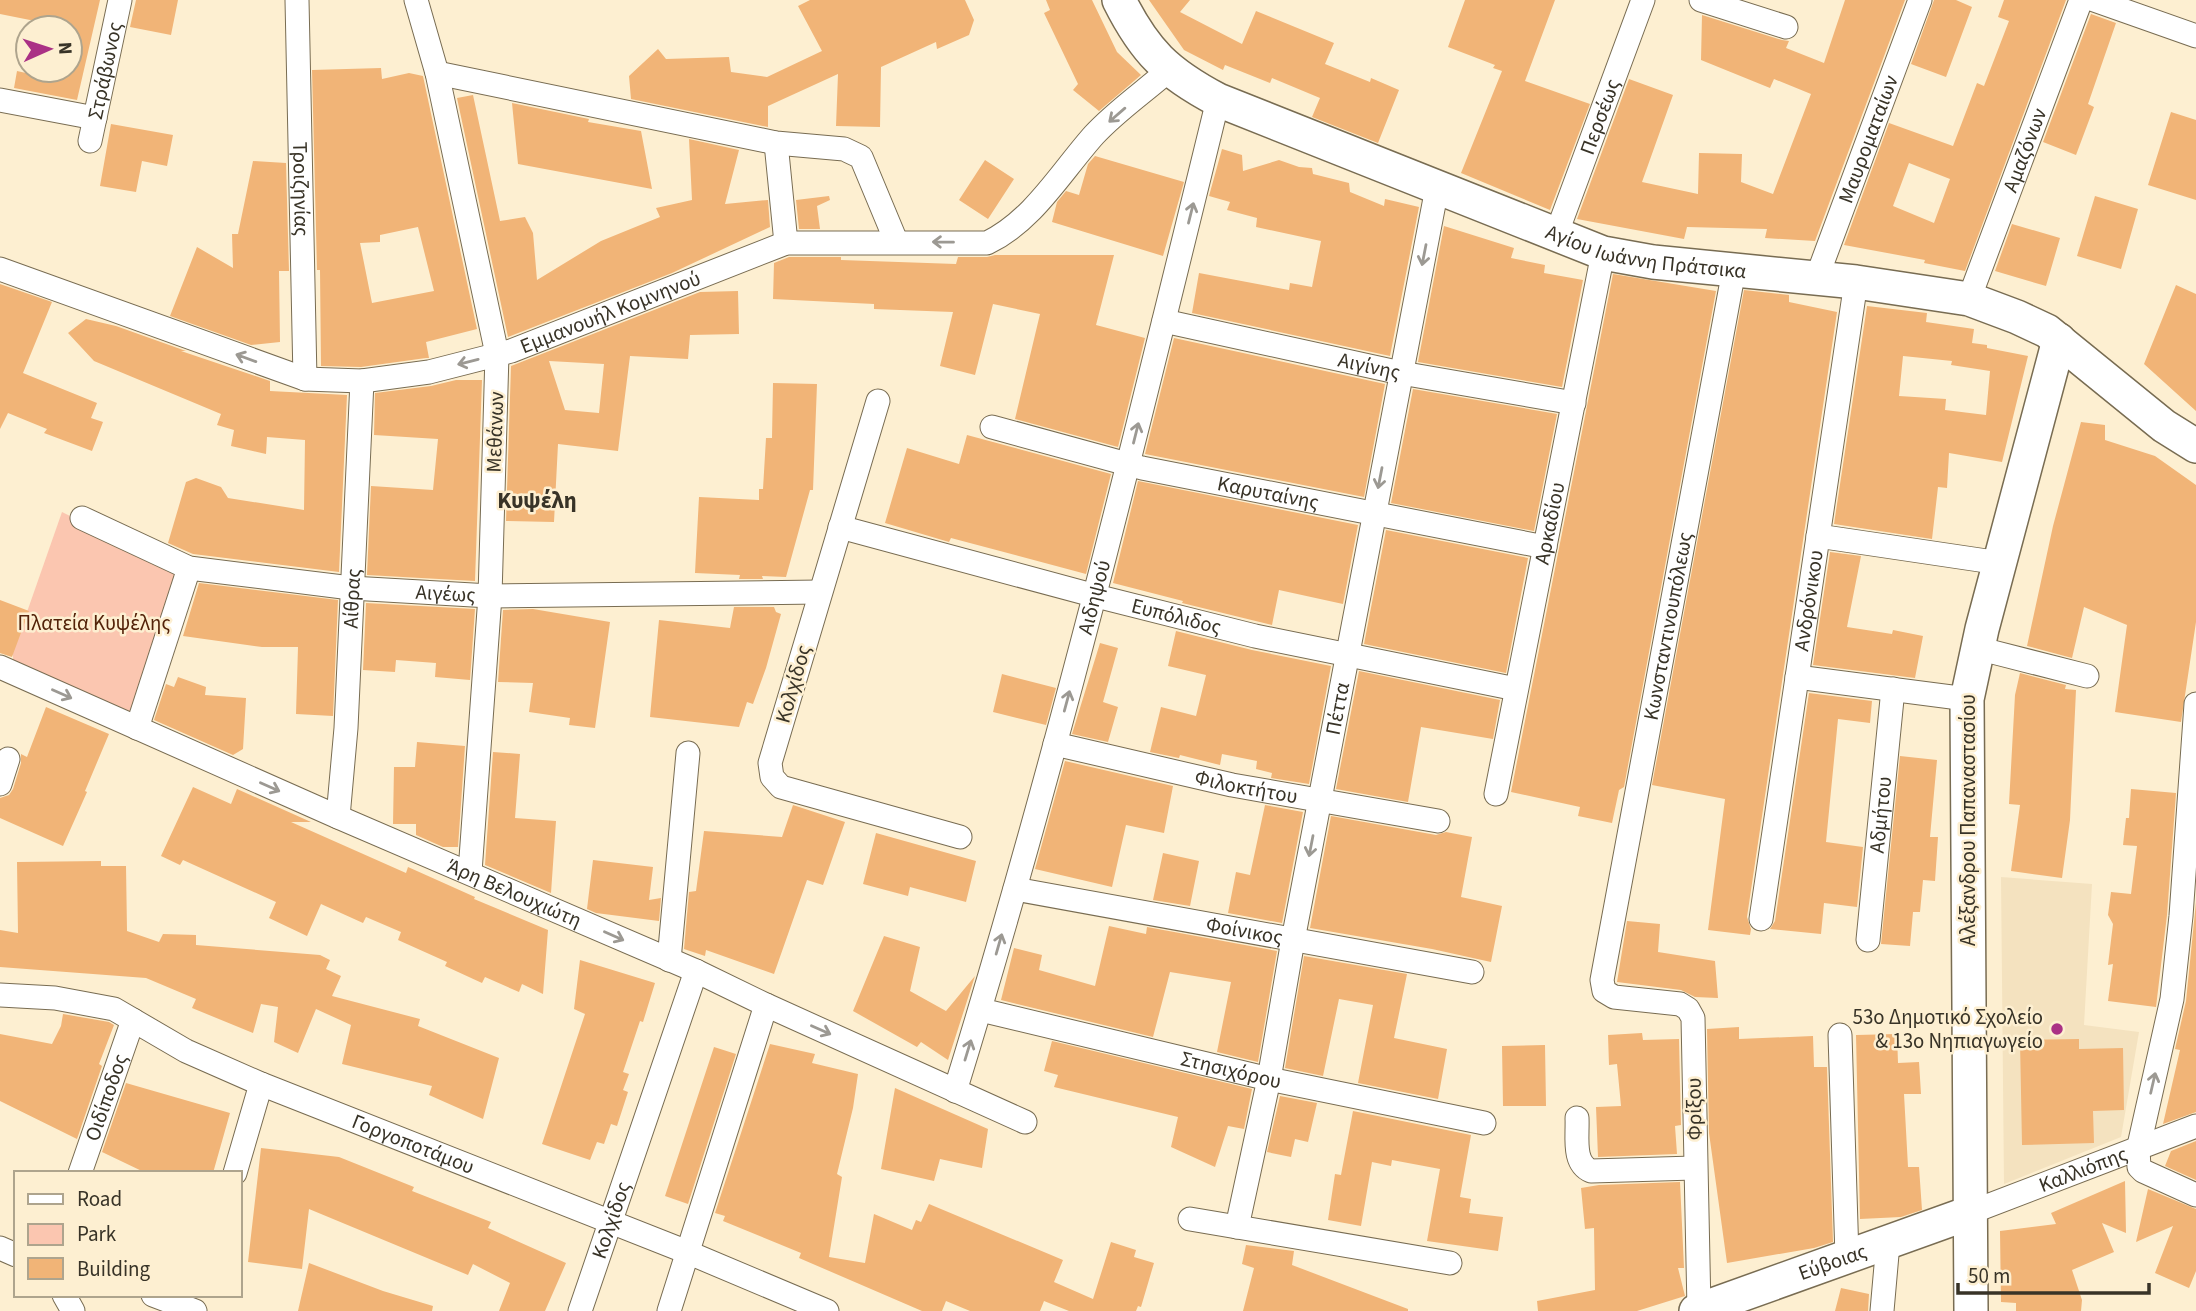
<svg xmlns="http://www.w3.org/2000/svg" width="2196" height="1311" font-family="'Source Sans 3',sans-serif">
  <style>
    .built { fill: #f4e2bf }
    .green { fill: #fbc6b0 }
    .building { fill: #f1b477; fill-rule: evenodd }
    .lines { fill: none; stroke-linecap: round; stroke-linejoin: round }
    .street-casing { stroke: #786c52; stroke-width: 25 }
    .secondary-casing { stroke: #786c52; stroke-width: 36 }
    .street { stroke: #fff; stroke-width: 23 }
    .secondary { stroke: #fff; stroke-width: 33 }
    .oneway { stroke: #9c9993 }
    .poi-dot { fill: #aa3185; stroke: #fdefd1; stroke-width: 2.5 }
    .labels { text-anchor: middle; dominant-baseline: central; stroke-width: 5; stroke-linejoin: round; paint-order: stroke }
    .street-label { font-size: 21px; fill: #383327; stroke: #fdefd1 }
    .park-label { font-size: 21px; fill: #532209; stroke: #fdefd1 }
    .poi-label { font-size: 21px; fill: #383327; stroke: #fdefd1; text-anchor: end }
    .neighbourhood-label { font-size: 23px; font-weight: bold; fill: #383327; stroke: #fdefd1 }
  </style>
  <rect width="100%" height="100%" fill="#fdefd1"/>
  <path class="built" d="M2001,877L2092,884L2084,1025L2139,1032L2121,1137L2004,1184Z"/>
  <path class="green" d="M62,512L180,571L134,717L13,663V652Z"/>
  <path class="building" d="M0,0H100L77,100L14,88L17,71L35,75L36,70H70V28L0,14Z
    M136,0H178L171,35L130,27Z
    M810,0H965L974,20L969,35L937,49L936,42L881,67L880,127L836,126L838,74L768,106V127L631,99L629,76L658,49L666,59L729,57L731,72L767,77L822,51L798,6Z
    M1046,0H1092L1117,52L1141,75L1099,111L1073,90L1078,84L1044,13L1050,10Z
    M1149,0H1190L1180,12L1242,44L1256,11L1334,43L1325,64L1370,82L1371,78L1399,90L1378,143L1312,117L1320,98L1272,78L1270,83L1225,65L1223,70L1184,50Z
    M1465,0H1555L1525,81L1590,104L1550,210L1461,173L1502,71L1493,68L1495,65L1448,47Z
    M1845,0H1905L1815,241L1765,238L1767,229L1687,227L1684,239L1577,219L1629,79L1673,95L1642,182L1698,194L1699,153L1742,154L1741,182L1773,194L1811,94L1774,79L1770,88L1701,60L1702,15L1782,40L1789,41L1786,48L1824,63Z
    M1934,0H1956L1972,7L1946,77L1911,64Z
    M2004,0H2066L1965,271L1924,263L1925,260L1844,245L1889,123L1953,146L1977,83L1984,86L2009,21L1998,17ZM1909,163L1950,179L1934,223L1893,206Z
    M2091,14L2116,23L2088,104L2094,107L2076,155L2043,142Z
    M381,68L382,79L409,73L423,76L477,329L426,342L429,358H426L361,367L321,366L320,270H317L312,70ZM418,227L434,291L372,303L360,243L380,242V235Z
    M473,95L500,221L525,217L533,233L537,280L601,241L660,217L656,208L692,200L689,139L739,150L725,204L768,200L770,227L672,273L508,337L457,98Z
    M512,103L589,119L588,122L641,131L652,189L518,164Z
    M2171,112L2196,120V200L2148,185Z
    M111,124L173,135L167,166L142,161L136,192L100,186Z
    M1222,149L1242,155L1243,171L1279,160L1299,167L1312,168L1313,174L1349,183L1350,192L1384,206L1385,199L1419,207L1390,356L1192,313L1199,273L1289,290L1290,283L1312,287L1321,241L1256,227L1257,218L1227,210L1230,202L1209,196Z
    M1095,156L1184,182L1163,256L1052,222L1057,202L1066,191L1079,195L1088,164Z
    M985,160L1014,179L988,219L959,200Z
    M253,161L286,163L289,271H279L280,342L251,345L170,316L197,247L233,268L232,234H238Z
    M829,196L830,200L817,206L820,229H799L796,200Z
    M2095,196L2138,209L2121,269L2077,256Z
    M2012,224L2060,238L2046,286L1995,271Z
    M1444,226L1514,248L1511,258L1545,265L1544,273L1583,280L1562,387L1418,362Z
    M995,255H1114L1096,325L1145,338L1118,447L1015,419L1040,314L993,304L975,375L940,366L953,312L874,309V304L773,299L774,263L789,257H841V260L956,264L958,257H987Z
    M1613,274L1716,291L1624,787L1619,790L1612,823L1578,816L1580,807L1511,792Z
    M0,284L52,302L23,373L97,403L91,418L103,422L92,451L44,433L47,429L8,413L0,429Z
    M2176,285L2196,294V411L2144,364Z
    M1744,290L1789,295V302L1837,312L1747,917L1751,929L1750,935L1708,930L1725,799L1652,785Z
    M738,291L739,334L690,335L688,359L630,356L618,451L558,444L554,522L506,521L511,366L700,292ZM549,361L604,364L599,413L565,410Z
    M1867,306L1927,313L1926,322L1974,329L1972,343L1987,345V348L2028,356L2002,462L1949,453L1947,488L1938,487L1932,539L1834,524ZM1903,356L1952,361L1951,365L1990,371L1986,415L1945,410L1946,399L1899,396Z
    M86,319L116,326L186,351H181L270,381V391L347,395L339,572L193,554L168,543L186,482L196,478L221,487L228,498L304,510L305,440L267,437L266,454L231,446L234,430L217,425L221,414L94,361L68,333Z
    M1174,338L1385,384L1364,497L1145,454Z
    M456,380H482L475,581L367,575L371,486L433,490L438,439L374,435L375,393L431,386Z
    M773,383L817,384L813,490H810L786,577L762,576L763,579H739L740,575L695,573L699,497L759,500V489H763L766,438H772Z
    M1413,389L1557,414L1534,531L1391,503Z
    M2081,422L2105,425V440L2155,456L2196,485V622L2181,722L2115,712L2127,625L2084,607L2072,658L2027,646L2053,526Z
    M967,435L1111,474L1086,574L951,538L949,542L885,523L907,448L959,464Z
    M1138,481L1358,525L1343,604L1279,590L1272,625L1182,603L1183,601L1113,583Z
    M1386,530L1528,558L1506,673L1364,644Z
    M1830,552L1861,556L1847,627L1892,634L1893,630L1923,636L1915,678L1813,665Z
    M199,583L338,600L333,716L296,714L298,647H262L183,636Z
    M0,600L29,611L12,657L0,653Z
    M366,603L475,609L470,680L435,677L436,663L396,660L395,672L363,670Z
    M734,607H774L776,612L781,614L766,668L753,704L747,702L739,727L650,717L659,620L730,628Z
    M533,609L610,622L595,728L569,725L570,718L529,712L533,683L498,682L503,610Z
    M1176,631L1252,650L1331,666L1309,784L1271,778L1272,773L1256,769L1257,761L1222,754L1220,765L1180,755L1179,758L1150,752L1161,707L1196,716L1206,675L1168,666Z
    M1100,643L1118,648L1103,702L1118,707L1108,742L1072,734Z
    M1359,671L1500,700L1493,739L1421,727L1408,802L1336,789Z
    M2020,673L2066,685L2065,689L2076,690L2070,820L2062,878L2011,871L2020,805L2009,804L2015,695Z
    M1002,674L1056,688L1046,725L993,712Z
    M178,677L206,687L205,695L246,698L243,749L233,755L154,720L166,684L174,687Z
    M1809,693L1872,701L1870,723L1838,719L1826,842L1863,847L1857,907L1824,903L1821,934L1770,929L1775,921Z
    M46,707L109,734L85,791L87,792L63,846L0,818V798L9,795L13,789L21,763V754L27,757Z
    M417,742L465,746L458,847H443L416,835V824H393L394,767H415Z
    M493,752L520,754L515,818L556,821L551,893L485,865Z
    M1900,756L1937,760L1930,837H1938L1935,881L1923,880L1920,912H1913L1910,946L1881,944Z
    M1065,761L1173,786L1164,833L1126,825L1112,887L1035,869Z
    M193,787L231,804L237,789L311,822H291L406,873L408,867L475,897L474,899L548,930L543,994L522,984L519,992L485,977L482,983L445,966L447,962L398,940L401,932L366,917L363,923L321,904L307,936L269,918L276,902L183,860L180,865L161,856Z
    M2131,789L2176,793L2167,915L2156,1007L2108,1001L2113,964L2108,965L2113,924L2108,915L2111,892L2131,894L2137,846L2123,845L2126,818H2129Z
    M793,805L845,822L823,885L807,880L774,974L706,950L705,956L684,949L689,892L696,891L704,831L782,837Z
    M1265,805L1303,812L1282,923L1228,913L1236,872L1250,875Z
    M1331,816L1436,835L1446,832L1472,837L1461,897L1502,906L1491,962L1432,949L1310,928Z
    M876,833L976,861L966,902L910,887L908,896L863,884Z
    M1163,853L1199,861L1190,906L1153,900Z
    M593,860L653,867L649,900L661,898L659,921L596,913L587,909Z
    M101,861V866H126L127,931L159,942L163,934L196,935V945L320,955L330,960L326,969L341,976L332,996L420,1019L418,1026L499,1058L483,1119L429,1095L432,1086L342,1064L351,1025L316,1009L298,1053L274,1042L278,1007L261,1004L253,1033L192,1008L196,999L146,978L0,967V930L18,933L17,862Z
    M2196,902V1112L2163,1124L2180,1050L2175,1049L2186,1001Z
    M1627,921L1660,924L1658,952L1715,961L1718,998L1695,997L1681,990L1617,982Z
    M1109,926L1146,934L1147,927L1277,951L1258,1062L1217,1052L1231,982L1170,972L1153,1037L1001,1000L1014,948L1042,955L1039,970L1095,986Z
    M884,936L920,947L910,991L946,1011L975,976L948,1060L921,1042L917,1047L853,1011Z
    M1304,956L1407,974L1394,1038L1447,1049L1438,1099L1358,1083L1373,1005L1339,999L1323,1076L1285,1068Z
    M580,960L655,983L643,1022L640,1021L623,1072L629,1074L623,1090L628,1092L617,1126L611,1124L604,1144L597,1142L590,1160L542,1144L585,1014L574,1009Z
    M63,1014L109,1022L114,1025L99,1064L102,1066L77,1139L0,1101V1034L52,1044L61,1026Z
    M1739,1027V1039L1813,1036L1814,1067H1827L1833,1242L1814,1248L1727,1263L1709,1133L1707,1029Z
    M1642,1033L1643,1040L1679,1039L1681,1125L1675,1126L1677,1154L1598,1157L1596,1107L1621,1106L1617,1064L1609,1065L1608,1035Z
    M1897,1034L1898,1063L1919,1062L1921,1094H1904L1908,1167H1919L1922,1210L1901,1217L1860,1219L1856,1035Z
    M2079,1039V1049L2123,1048L2124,1110L2093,1111L2094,1143L2022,1145L2020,1040Z
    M1052,1041L1252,1089L1244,1129L1228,1126L1215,1167L1171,1147L1178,1117L1054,1087L1058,1075L1044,1071Z
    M770,1044L815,1054L812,1063L858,1074L853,1108L837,1174L842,1177L829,1257L865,1263L874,1214L912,1230L916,1220L921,1222L929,1204L1063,1260L1054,1282L1093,1299L1111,1242L1136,1250L1134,1257L1154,1263L1141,1307L1138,1306L1136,1311H1069L1044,1301L1040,1311H970L946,1301L942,1311H922L799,1258L801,1253L723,1221L725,1216L715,1213Z
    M1545,1045L1546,1106H1503L1502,1046Z
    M714,1047L736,1054L688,1204L665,1196Z
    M126,1083L230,1113L213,1173H146L102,1152Z
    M895,1088L988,1129L982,1168L940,1159L934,1181L881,1169Z
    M1280,1096L1317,1103L1308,1142L1295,1139L1291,1157L1267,1152Z
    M1353,1111L1471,1135L1460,1197L1471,1199L1469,1213L1503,1217L1498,1251L1427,1241L1440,1169L1392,1160L1391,1166L1372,1162L1361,1226L1328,1220L1335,1174L1341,1175Z
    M2196,1141V1180L2165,1166L2171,1151Z
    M261,1148L339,1157L414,1187L412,1191L491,1222L488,1228L566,1263L545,1311H499L510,1283L473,1264L468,1275L309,1209L302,1269L248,1262Z
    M2125,1181L2126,1233L2102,1223L2114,1252L2072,1270L2082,1300L2081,1311H2016V1303L2001,1302L2000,1231L2056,1224L2051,1213Z
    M1680,1182L1684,1268H1678L1685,1296L1637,1311H1538L1537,1301L1595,1290L1594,1228L1585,1229L1581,1188L1599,1185Z
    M2148,1189L2196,1209V1271L2189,1288L2155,1273L2173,1226L2136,1242Z
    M1246,1245L1294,1251L1292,1265L1408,1309V1311H1243L1254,1268L1242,1264Z
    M309,1263L383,1291L433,1306L432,1311H298Z
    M1841,1288L1869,1294L1868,1311H1835Z"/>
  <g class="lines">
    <defs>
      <g id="street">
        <path id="s1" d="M297,0L305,379"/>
        <path d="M416,0L437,73L497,354L490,596L470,872"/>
        <path d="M1701,0L1786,27"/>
        <path d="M2094,0L2196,36"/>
        <path d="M437,73L776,143L844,149L861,157L896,241"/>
        <path d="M0,100L95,118"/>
        <path id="s2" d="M90,141L120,0"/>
        <path d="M776,143L786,243"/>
        <path id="s3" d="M1556,235L1643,0"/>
        <path id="s4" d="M0,269L305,379L362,381L429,372L511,351L786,243H987C1033,221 1061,172 1094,135C1116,111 1144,92 1169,70"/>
        <path id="s5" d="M1817,277L1920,0"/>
        <path id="s6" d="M1969,299L2081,0"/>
        <path id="s7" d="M1164,321L1401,373L1574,403"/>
        <path d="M878,401L770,763L772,777L781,787L960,837"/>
        <path id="s8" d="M992,427L1142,468L1545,547"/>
        <path id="s9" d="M82,518L189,568L351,588L490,596L820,592"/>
        <path id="s10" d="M840,527L1096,596L1255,636L1516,689"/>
        <path d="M1818,536L2000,563"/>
        <path d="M1977,648L2087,676"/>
        <path id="s11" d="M0,667L338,817L696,971L766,1005L1025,1122"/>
        <path d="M1797,677L1967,699"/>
        <path d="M2196,704L2181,916L2172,999L2138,1150L2139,1167L2143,1171L2196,1195"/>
        <path d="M137,728L189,568"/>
        <path id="s12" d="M1055,744L1232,785L1438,821"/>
        <path d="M0,784L8,759"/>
        <path id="s13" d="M1496,794L1603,253"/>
        <path id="s14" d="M338,817L346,728L362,381"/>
        <path id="s15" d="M1015,889L1472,972"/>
        <path id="s16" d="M1761,919L1856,282"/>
        <path id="s17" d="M1868,940L1893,689"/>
        <path d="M669,960L688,753"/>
        <path id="s18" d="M0,995L55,998L114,1009L186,1051L261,1084L687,1252L827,1311"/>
        <path id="s19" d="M981,1010L1269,1079L1484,1123"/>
        <path d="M1840,1035L1847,1257"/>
        <path id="s20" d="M955,1091C1056,764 1137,432 1218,100"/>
        <path d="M1577,1118C1578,1136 1572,1163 1591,1171L1694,1168"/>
        <path id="s21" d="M80,1173L133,1020"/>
        <path d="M235,1173L261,1084"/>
        <path id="s22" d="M1969,1213L2196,1126"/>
        <path d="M1190,1219L1450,1263"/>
        <path id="s23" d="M1237,1227L1269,1079L1293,940L1437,188"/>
        <path d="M0,1248L16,1255"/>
        <path d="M64,1295L73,1311"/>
        <path d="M153,1295L195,1311"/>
        <path id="s24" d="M1699,1310L1693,1018L1688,1009L1680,1004L1614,997L1604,991L1602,980L1734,270"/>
        <path id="s25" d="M580,1311L696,971"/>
        <path d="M669,1311L766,1005"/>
        <path d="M1882,1311L1888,1243"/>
      </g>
      <g id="secondary">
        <path id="s26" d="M1119,0C1145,52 1167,73 1218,100L1603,253L1653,262L1856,282L1969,299L2017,317L2047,331L2164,426L2196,446"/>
        <path id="s27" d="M1696,1311L1969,1213"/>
        <path d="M1971,1311L1967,699L1982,629L2059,340"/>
      </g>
    </defs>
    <use href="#street" class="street-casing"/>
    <use href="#secondary" class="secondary-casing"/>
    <use href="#street" class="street"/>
    <use href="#secondary" class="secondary"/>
  </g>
  <defs><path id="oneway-shaft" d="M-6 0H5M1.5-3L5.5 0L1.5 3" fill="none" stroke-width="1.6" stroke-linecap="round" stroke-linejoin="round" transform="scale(1.75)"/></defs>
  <g class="oneway">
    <use href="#oneway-shaft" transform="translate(1117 115) rotate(139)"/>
    <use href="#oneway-shaft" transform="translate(1191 213) rotate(-76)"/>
    <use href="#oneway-shaft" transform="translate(943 242) rotate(-179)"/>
    <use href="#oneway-shaft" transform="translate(1424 255) rotate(101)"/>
    <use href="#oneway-shaft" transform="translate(246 358) rotate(-160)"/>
    <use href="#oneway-shaft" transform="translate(468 362) rotate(166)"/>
    <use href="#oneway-shaft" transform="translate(1136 433) rotate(-76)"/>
    <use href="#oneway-shaft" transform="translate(1380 478) rotate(101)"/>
    <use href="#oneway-shaft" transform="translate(62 694) rotate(24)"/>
    <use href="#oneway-shaft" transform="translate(1067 701) rotate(-75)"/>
    <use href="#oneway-shaft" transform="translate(270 787) rotate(24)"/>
    <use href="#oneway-shaft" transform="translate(1311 846) rotate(101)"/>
    <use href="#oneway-shaft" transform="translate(614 936) rotate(24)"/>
    <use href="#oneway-shaft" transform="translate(999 944) rotate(-74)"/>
    <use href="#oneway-shaft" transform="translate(821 1030) rotate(24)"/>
    <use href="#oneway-shaft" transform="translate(968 1050) rotate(-73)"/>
    <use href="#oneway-shaft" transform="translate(2153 1083) rotate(-77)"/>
  </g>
  <circle class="poi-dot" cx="2057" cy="1029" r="7"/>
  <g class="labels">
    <g class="street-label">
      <text stroke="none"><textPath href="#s2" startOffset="72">Στράβωνος</textPath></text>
      <text stroke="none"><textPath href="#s3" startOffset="126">Περσέως</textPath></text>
      <text stroke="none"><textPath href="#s5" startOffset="147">Μαυροματαίων</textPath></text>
      <text stroke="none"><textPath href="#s6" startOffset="159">Αμαζόνων</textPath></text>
      <text stroke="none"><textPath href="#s1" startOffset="189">Τροιζηνίας</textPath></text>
      <text stroke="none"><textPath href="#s26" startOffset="600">Αγίου Ιωάννη Πράτσικα</textPath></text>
      <text stroke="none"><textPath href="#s4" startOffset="640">Εμμανουήλ Κομνηνού</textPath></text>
      <text stroke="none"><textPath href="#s7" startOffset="210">Αιγίνης</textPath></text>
      <text transform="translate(495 432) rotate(-88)">Μεθάνων</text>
      <text stroke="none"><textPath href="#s8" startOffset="284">Καρυταίνης</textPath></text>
      <text stroke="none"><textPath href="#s13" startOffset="276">Αρκαδίου</textPath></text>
      <text stroke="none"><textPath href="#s9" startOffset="376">Αιγέως</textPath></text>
      <text stroke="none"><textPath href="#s20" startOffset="513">Αιδηψού</textPath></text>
      <text stroke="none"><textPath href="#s14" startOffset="219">Αίθρας</textPath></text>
      <text stroke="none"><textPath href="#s16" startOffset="322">Ανδρόνικου</textPath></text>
      <text stroke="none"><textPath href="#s10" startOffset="348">Ευπόλιδος</textPath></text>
      <text stroke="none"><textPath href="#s24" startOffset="761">Κωνσταντινουπόλεως</textPath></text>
      <text transform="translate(793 684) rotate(-74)">Κολχίδος</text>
      <text stroke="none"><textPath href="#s23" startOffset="528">Πέττα</textPath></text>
      <text stroke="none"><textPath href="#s12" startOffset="196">Φιλοκτήτου</textPath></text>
      <text stroke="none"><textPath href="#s17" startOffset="126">Αδμήτου</textPath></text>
      <text transform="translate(1968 820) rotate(-90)">Αλέξανδρου Παπαναστασίου</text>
      <text stroke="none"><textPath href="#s11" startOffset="562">Άρη Βελουχιώτη</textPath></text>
      <text stroke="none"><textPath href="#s15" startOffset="233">Φοίνικος</textPath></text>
      <text stroke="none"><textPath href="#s19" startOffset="257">Στησιχόρου</textPath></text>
      <text stroke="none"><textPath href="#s21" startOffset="80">Οιδίποδος</textPath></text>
      <text transform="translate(1694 1109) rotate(-91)">Φρίξου</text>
      <text stroke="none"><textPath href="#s18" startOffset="444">Γοργοποτάμου</textPath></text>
      <text stroke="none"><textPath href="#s22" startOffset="122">Καλλιόπης</textPath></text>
      <text stroke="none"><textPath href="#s25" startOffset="96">Κολχίδος</textPath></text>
      <text stroke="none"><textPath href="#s27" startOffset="145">Εύβοιας</textPath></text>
    </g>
    <g class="park-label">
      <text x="94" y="623">Πλατεία Κυψέλης</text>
    </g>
    <g class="poi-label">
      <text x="2043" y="1017">53ο Δημοτικό Σχολείο<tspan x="2043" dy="24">&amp; 13ο Νηπιαγωγείο</tspan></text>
    </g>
    <g class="neighbourhood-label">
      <text x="537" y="500">Κυψέλη</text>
    </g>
  </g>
  <rect x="14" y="1171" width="228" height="126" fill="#fdefd1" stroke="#aea48d" stroke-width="2"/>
  <rect x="28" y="1194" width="35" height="10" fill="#ffffff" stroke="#aea48d" stroke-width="2"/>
  <text x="77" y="1206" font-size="21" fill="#383327">Road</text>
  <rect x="28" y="1224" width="35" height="21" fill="#fbc6b0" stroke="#aea48d" stroke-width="2"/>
  <text x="77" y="1241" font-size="21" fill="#383327">Park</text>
  <rect x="28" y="1258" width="35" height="21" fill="#f1b477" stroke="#aea48d" stroke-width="2"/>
  <text x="77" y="1276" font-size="21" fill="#383327">Building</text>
  <g transform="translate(49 49) rotate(87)"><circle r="33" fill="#fdefd1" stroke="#aea48d" stroke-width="2"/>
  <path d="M0-5L12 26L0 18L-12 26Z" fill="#aa3185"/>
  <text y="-10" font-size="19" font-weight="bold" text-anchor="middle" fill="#383327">N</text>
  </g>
  <path d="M1958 1283v10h191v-10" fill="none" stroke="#383327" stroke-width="3.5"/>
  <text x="1968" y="1283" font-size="21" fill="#383327" stroke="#fdefd1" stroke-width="5" paint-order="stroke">50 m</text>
</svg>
